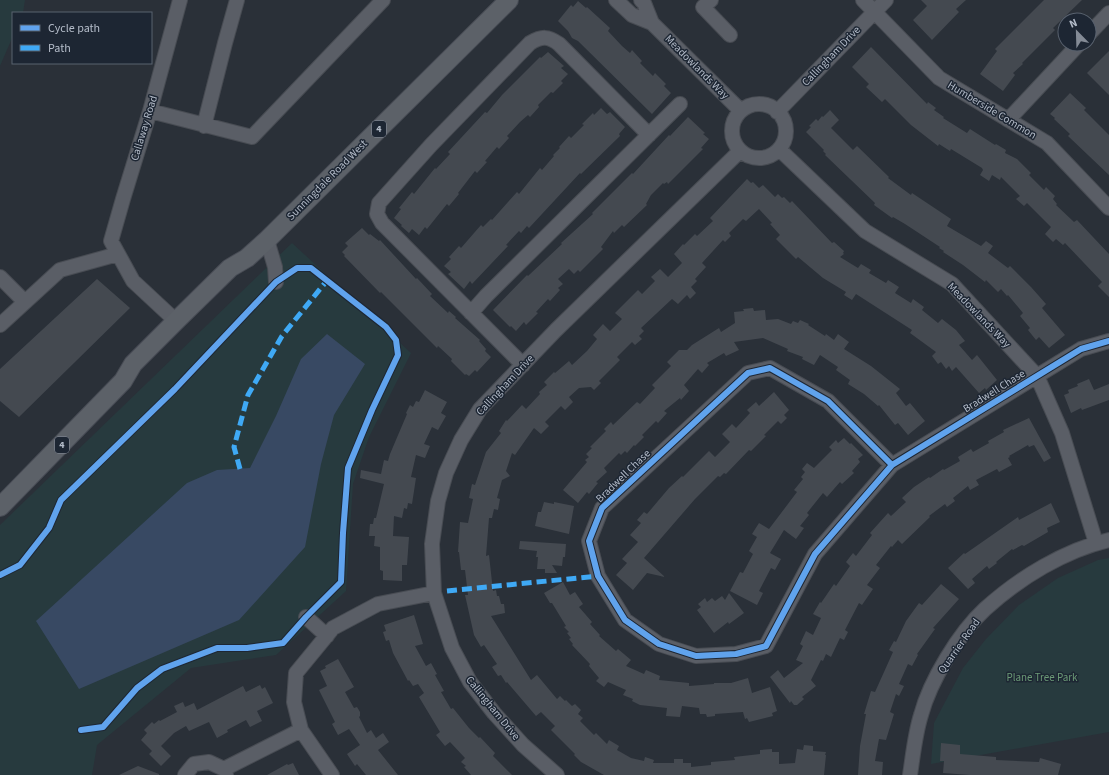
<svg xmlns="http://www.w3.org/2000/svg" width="1109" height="775" font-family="'Source Sans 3',sans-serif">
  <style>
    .green { fill: #273a3e }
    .water { fill: #384963 }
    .building { fill: #444950 }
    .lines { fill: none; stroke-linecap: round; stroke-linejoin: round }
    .minor-casing { stroke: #484c53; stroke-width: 16 }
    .major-casing { stroke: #484c55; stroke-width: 20 }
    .minor { stroke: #5a5e66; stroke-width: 14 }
    .major { stroke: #5c6168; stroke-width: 18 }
    .quiet { stroke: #3fa9f5; stroke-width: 5; stroke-dasharray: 10 5; stroke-linecap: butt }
    .cycleway-casing { stroke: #1d2633; stroke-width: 8 }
    .cycleway { stroke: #60a3ed; stroke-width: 6 }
    .labels { text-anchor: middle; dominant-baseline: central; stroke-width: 3; stroke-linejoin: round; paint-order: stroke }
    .shield { fill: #1d2633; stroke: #878f9c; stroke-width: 1 }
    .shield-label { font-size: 10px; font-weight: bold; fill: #b4bcc9 }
    .street-label { font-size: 11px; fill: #b4bcc9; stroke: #1d2633 }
    .park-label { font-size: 11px; fill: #6b9a76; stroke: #1d2633 }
  </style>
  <rect width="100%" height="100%" fill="#2a3038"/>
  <path class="green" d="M0,0H25L23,13H13V36L0,66Z
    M292,243L411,353L369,437L353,484L346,591L276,655L191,668L97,745L92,775H0V525Z
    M1109,558V732L931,764L934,723L963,668L986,639L1019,605L1058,578L1098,560Z"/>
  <path class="water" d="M327,334L365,364L334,415L321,464L305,547L239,620L79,689L36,621L187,483L217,470L250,468L276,416L301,359Z"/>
  <path class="building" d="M921,0H966L956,9L959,12L932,40L913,20L927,6Z
    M1044,0H1082L1053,28L1055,30L1022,63L1023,64L1013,73L1015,75L1003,91L980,74L997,51L995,49Z
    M578,1L586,8L587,7L610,28L608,31L622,46L630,53L632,50L642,61L640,63L653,76L655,73L666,84L664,86L671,93L652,114L578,41L572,38L568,31L558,21L571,5L573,7Z
    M871,47L927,104L928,102L936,108L934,110L944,117L943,118L967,133L970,129L995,145L996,144L1006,150L1005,153L1017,159L1031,173L1029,175L1044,190L1046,187L1055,196L1053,199L1057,204L1056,205L1074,222L1077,220L1109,254V297L1098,286L1102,282L1065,243L1063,245L1056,239L1053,242L1045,234L1051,227L1027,203L1024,206L1016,199L1020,196L1001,177L1000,180L992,175L989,181L980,175L983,170L982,168L951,149L950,151L939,144L938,146L911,125L885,99L882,102L866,87L869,84L852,67Z
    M1109,51V95L1087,73Z
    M548,52L564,66L561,68L568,74L561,81L563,83L553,93L551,92L538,105L539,107L530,117L528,115L520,122L507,136L509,138L499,149L497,147L485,161L487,162L477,173L475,171L458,193L459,194L449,206L447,204L427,229L425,227L419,235L412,229L409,233L401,226L402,225L394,218L401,209L399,208L412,192L414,194L435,168L436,169L450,154L448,152L485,112L487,113L502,95L540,57L541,58Z
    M1070,93L1086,108L1084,110L1109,135V175L1068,136L1070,134L1054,119L1055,118L1050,114Z
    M601,108L607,114L610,112L625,127L619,134L620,136L581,174L580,173L529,228L527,226L521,233L519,231L506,245L508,246L472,284L470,281L464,289L448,274L451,272L444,266L451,259L449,257L459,246L461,248L481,225L483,227L491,219L492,220L517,192L519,194L540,168L542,170L554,156L553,155L560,148L559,147L569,136L571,138L584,125L582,124L593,113L594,115Z
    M830,110L839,120L831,128L853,150L857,146L889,177L888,178L911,195L912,193L951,219L947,226L981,246L986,241L993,246L988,253L1008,268L1010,266L1031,287L1046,304L1042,308L1065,335L1049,348L1039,337L1036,340L1028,330L1030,328L1020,316L1023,313L1008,295L1007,296L1001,289L998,292L986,280L985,282L963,265L943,252L944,251L939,248L940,247L905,224L893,217L892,218L874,205L875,203L825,155L826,154L823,151L824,150L806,132L811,127L809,126L816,119L818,121L822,116L823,117Z
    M688,117L705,133L703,134L709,139L701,148L703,149L668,184L667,182L664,184L663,183L651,195L646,204L647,205L624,227L622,225L614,233L613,231L601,247L603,249L580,272L578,270L574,274L569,269L558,279L563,284L558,288L560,290L550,301L548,299L536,312L538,313L526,325L524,322L516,331L511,326L510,327L493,310L527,275L528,276L562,244L561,243L593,214L592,213L632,173L633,174L669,135L670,136Z
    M747,179L751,183L753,182L759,188L763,185L775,197L778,194L782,198L784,197L790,203L792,201L832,243L834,242L844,251L843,253L844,254L840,257L858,268L861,264L871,270L869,273L886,283L888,280L899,287L895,293L911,303L913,299L924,307L922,310L938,323L942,319L956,330L965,341L959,345L972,360L977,355L997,380L986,390L985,388L979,393L956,367L952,371L949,366L946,369L941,362L938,364L932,356L936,352L910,333L912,330L856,294L852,300L844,295L846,292L823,278L798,257L796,259L776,239L780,235L770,224L772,223L759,209L746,221L743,219L729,233L731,236L725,242L723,240L702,263L706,267L695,279L697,281L691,287L696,293L690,299L687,295L678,304L672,299L641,328L644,331L639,336L642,339L635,345L632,342L617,357L620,360L599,381L601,383L594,390L591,387L579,388L569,397L573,402L565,410L561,406L545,422L549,426L541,434L534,428L515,455L512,453L506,471L510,476L502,480L497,498L500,499L498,510L494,509L492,518H489L486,556L489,555L493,591L496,590L497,596H499L501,604H504L505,613L491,616L531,680L537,675L557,699L560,696L565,701L566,700L572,706L575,704L581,710L578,714L583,718L580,721L594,735L596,733L607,744L609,740L619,746L617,750L631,758L644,761L645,757L654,760L653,763H674V759H683V763H691V767L711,765V762L735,760L734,757L760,754V750L772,749V752H779V764L795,763L797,749L803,750L804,745L813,746V751L826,752L825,755H826L824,775H604L581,762L574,755L575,754L551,730L555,726L541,712L536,716L507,682L506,683L501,675L498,676L492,667L497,664L484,645L481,647L474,635L465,595H468L465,570H461L459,552H458L460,522L468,523L473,499L469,498L472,484L475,485L486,452L501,433L499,431L506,420L507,421L522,405L526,409L540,394L539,392L547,385L544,382L554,372L555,373L569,361L572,365L587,351L597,339L593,335L603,324L610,331L622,319L615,313L638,290L642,294L655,281L651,277L660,269L668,277L682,263L674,254L683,244L684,245L695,234L697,236L713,221L710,218Z
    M362,228L369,235L370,234L379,241L380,240L416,279L417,278L432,294L430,296L448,313L449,311L456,317L455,318L480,340L479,341L486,349L485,351L491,357L477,372L475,370L469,376L466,374L465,375L451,361L452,359L438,346L437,348L381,292L380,293L344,256L345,255L342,252L348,246L345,243Z
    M97,279L130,308L19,417L0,401V369Z
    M753,308L754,311L765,310L766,320L778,319L791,324L793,321L798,323L800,320L809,324L808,325L825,336L826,334L834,340L838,334L849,342L844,349L871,366L900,389L896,393L906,406L910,403L925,421L908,435L898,423L895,425L879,405L878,406L864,394L848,384L850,380L836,370L838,367L820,355L814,365L802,359L803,357L787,351L788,349L763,338L734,342L739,350L726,356L724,353L707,363L709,365L702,373L698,369L684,385L689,391L681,400L680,398L664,411L667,413L658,423L656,421L642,435L644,437L635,446L634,445L627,453L625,451L621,455L619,453L604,468L607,472L596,482L598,483L589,494L587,492L578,503L563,490L587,462L585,460L589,457L586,454L592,448L590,447L606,431L604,429L611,422L613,425L637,402L640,404L655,388L652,385L671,366L667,362L679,350H687L692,345L719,328L721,332L735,323L734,312L744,311L743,309Z
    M1089,379L1094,390L1109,384V400L1082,410L1081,408L1071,413L1064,395L1069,393L1068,390L1078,386L1077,384Z
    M425,390L447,402L441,413L446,416L438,430L432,427L424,444L430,446L425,458L416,455L411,477L416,478L412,504L408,503L407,509L404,508L402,518L394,516L393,536L409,537L407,565H402V581L383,580V571L380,570V547L374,546L375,536H369L370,524H373L374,518H376L384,484L360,478L361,470L381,474L384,460L388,461L390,454L407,414L406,413L410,405L413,407L416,401L419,402Z
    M774,392L789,410L784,415L787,418L781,424L778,421L764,435L766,436L751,451L749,450L726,474L724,473L720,477L718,476L695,499L644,558L665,577L647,573L633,590L616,575L627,563L622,559L638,542L630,535L641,523L637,520L644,512L647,514L669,488L682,476L683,477L709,451L715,457L730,442L722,434L732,424L736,428L750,413L747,410L756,402L759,406Z
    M1029,418L1051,458L1044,462L1034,445L1029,447L1028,445L1009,456L1010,457L1008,458L1012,465L999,472L997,469L976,480L979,485L970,490L968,486L953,498L955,501L947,507L945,504L929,516L930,517L902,544L898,540L892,547L891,546L876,565L880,568L867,585L873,589L862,605L859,603L845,630L848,632L844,640L840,638L831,657L826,654L823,661L821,660L811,680L816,686L802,697L804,699L797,705H794L791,701L790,703L770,677L778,670L784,678L803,663L796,660L803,646L800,644L806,631L813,635L821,618L813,614L820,602L821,603L834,584L836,586L850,566L846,562L853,553L856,556L872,535L870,533L888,513L891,516L906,502L902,498L914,487L929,477L930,478L943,469L944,470L960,461L958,457L971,449L973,452L989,443L988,441L1004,432L1003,430Z
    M844,438L850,444L851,443L863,455L858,459L860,462L852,471L854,473L842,484L840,482L827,497L823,493L807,513L809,515L800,526L804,528L796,539L784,530L770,553L781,559L775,570L771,568L759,591L763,593L757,605L730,591L740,572L743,573L753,554L749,551L757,537L752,534L759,523L769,529L797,492L794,490L803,479L801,477L805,472L802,469L807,463L814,468L832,450L829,447L836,440L838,443Z
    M544,502L554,504V502L574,506L569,534L535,526L538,512H541Z
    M1051,503L1060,522L1047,528L1048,532L1024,546L1022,545L1013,550L1012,549L996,562L997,563L989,569L987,566L972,579L975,583L968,589L948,568L964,553L965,554L1018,517L1019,520Z
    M520,541L566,544L565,557H563L562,566L552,565L557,573H545V569H537L538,557H536L537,551L519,549Z
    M563,582L570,595L575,592L583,604L579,607L592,622L590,624L600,635L599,636L616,651L618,649L631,660L626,666L644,674L646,670L660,676L659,680L689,683V686L714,684V683H731L748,678L752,693L770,687L777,711L772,713L773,716L749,722L747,718L745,719L743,712L715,714V716L707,717L706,714H700L699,708L682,706L680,717L666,716L667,708L640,705L632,701L633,699L623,695L626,690L608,682L604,687L596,681L599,678L589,666L590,664L572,645L573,644L569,639L571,638L567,633L569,632L564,627L566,626L552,603H550L544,593Z
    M941,584L959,599L933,628L935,629L917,654L918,655L912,666L908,664L899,684L904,686L899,696L896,694L890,712L894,714L886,740L879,739L875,761L883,762L882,775H858L860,746L866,714H864L871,691L875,692L893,652L889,650L894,641L896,642L906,621L919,603L922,605Z
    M729,593L744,613L729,624L728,622L714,633L697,610L701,607L698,604L705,598L707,602L712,598L715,601L722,596L725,600Z
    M414,615L423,644L415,646L426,666L431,663L437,674L435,675L444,691L441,692L451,709L453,708L469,728L479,738L480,737L495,753L493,756L512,775H471L464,767L466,766L461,762L465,758L450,742L445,746L436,735L440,732L419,697L424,693L418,684L413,686L409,680L408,681L393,653L389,640L386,641L383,632L386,631L384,625Z
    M338,659L354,687L345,692L354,708L357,707L360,712V716L359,717L367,733L371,730L376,738L383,733L389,742L378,750L398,775H366L357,764L355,766L347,754L360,745L349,729L338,735L332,724L335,722L319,690L327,686L320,671L326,668L325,666Z
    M260,685L262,689L265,687L273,703L257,711L262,721L250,727L246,720L227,730L228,732L217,738L209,722L189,731L186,726L174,733L161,746L171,756L161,766L149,754L152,751L141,740L147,733L144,730L152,722L154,724L159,720L160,721L177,712L174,706L183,702L185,707L194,703L197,710L243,686L246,692Z
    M941,743L960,745V754L996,757V760L1039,762L1040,758L1061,764L1058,775H970L943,773L944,761H940Z
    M293,763L299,775H267L287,764L288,765Z
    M138,766L159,774V775H119Z"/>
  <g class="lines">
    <defs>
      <path id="minor" d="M616,0L632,15L652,23
        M641,0L644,3L652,23L741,111
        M711,0L703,7L730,35
        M863,0L939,78L1047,143L1109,208
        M1089,34L1109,13
        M732 131a27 27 0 1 1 54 0a27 27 0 1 1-54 0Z
        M150,111L252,137L383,0
        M777,112L886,0
        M1008,120L1079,44
        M204,126L225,43L237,0
        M779,149L865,231L952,284L1037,376L1062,433L1096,543
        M267,240L275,267L276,282
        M0,277L25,302
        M471,313L486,296L680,104
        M176,321L133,281L111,241L123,199L150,111L180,0
        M0,325L60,270L118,254
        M523,365L382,223L377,214L379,203L431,145L530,43C542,36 548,36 559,44L649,135
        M892,465L828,401L770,368L748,373L602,508L589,541L598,576L625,620L659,644L696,656L736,654L766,646L815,554L892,465L1081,349L1109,341
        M306,617L327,636
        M224,769L301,730
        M185,775L194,764L209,762L224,769L226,775
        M332,775L301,730L294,702L296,673L333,628L378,604L434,593
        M557,775L523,745L494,713L470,682L452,648L434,593L432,544L438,501L446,473L461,440L480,409L556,330L740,151
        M910,775C913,755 915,734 921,715C930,681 959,633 985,609C1019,578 1065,550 1109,540"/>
      <path id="major" d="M0,507L123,381L133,364L176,321L230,268L247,258L267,240L509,0"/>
    </defs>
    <use href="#minor" class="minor-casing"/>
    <use href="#major" class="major-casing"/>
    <use href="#minor" class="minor"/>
    <use href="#major" class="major"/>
    <path class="quiet" d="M240,469L234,447L248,395L282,336L329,278
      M447,591L598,576"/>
    <defs>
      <path id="cycleway" d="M892,465L828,401L770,368L748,373L602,508L589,541L598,576L625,620L659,644L696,656L736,654L766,646L815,554L892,465L1081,349L1109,341
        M0,575L20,565L49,528L61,500L175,389L276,282L297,268H311L386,327L396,340L398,355L372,410L348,468L343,533L341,582L306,617L283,643L247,648H217L162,669L137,688L103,727L81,730"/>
    </defs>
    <use href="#cycleway" class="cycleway-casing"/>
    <use href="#cycleway" class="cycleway"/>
  </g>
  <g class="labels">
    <g class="shield">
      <rect x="372" y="121" width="14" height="16" rx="3"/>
      <rect x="55" y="437" width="14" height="16" rx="3"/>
    </g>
    <g class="shield-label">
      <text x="379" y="129">4</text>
      <text x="62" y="445">4</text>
    </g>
    <g class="street-label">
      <text transform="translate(831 56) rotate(-46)">Callingham Drive</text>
      <text transform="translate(697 67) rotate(45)">Meadowlands Way</text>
      <text transform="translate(992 110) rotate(31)">Humberside Common</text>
      <text transform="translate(144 128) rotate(-73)">Callaway Road</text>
      <text transform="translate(327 180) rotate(-45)">Sunningdale Road West</text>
      <text transform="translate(979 315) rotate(46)">Meadowlands Way</text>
      <text transform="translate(505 385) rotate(-47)">Callingham Drive</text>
      <text transform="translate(994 391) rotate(-32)">Bradwell Chase</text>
      <text transform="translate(623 476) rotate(-44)">Bradwell Chase</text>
      <text transform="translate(959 646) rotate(-55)">Quarrier Road</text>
      <text transform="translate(493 708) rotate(51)">Callingham Drive</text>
    </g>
    <g class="park-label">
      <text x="1042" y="677">Plane Tree Park</text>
    </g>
  </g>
  <rect x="12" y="12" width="140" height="52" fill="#1d2633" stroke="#59626f"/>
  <rect x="20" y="25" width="20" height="6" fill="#60a3ed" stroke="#59626f"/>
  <text x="48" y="32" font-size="12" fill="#b4bcc9">Cycle path</text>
  <rect x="20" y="45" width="20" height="6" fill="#3fa9f5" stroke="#59626f"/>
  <text x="48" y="52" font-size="12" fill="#b4bcc9">Path</text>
  <g transform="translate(1077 32) rotate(337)"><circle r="19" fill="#1d2633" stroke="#59626f"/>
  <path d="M0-3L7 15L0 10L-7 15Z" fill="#848b96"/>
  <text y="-6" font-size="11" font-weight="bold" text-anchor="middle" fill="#b4bcc9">N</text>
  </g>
</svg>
